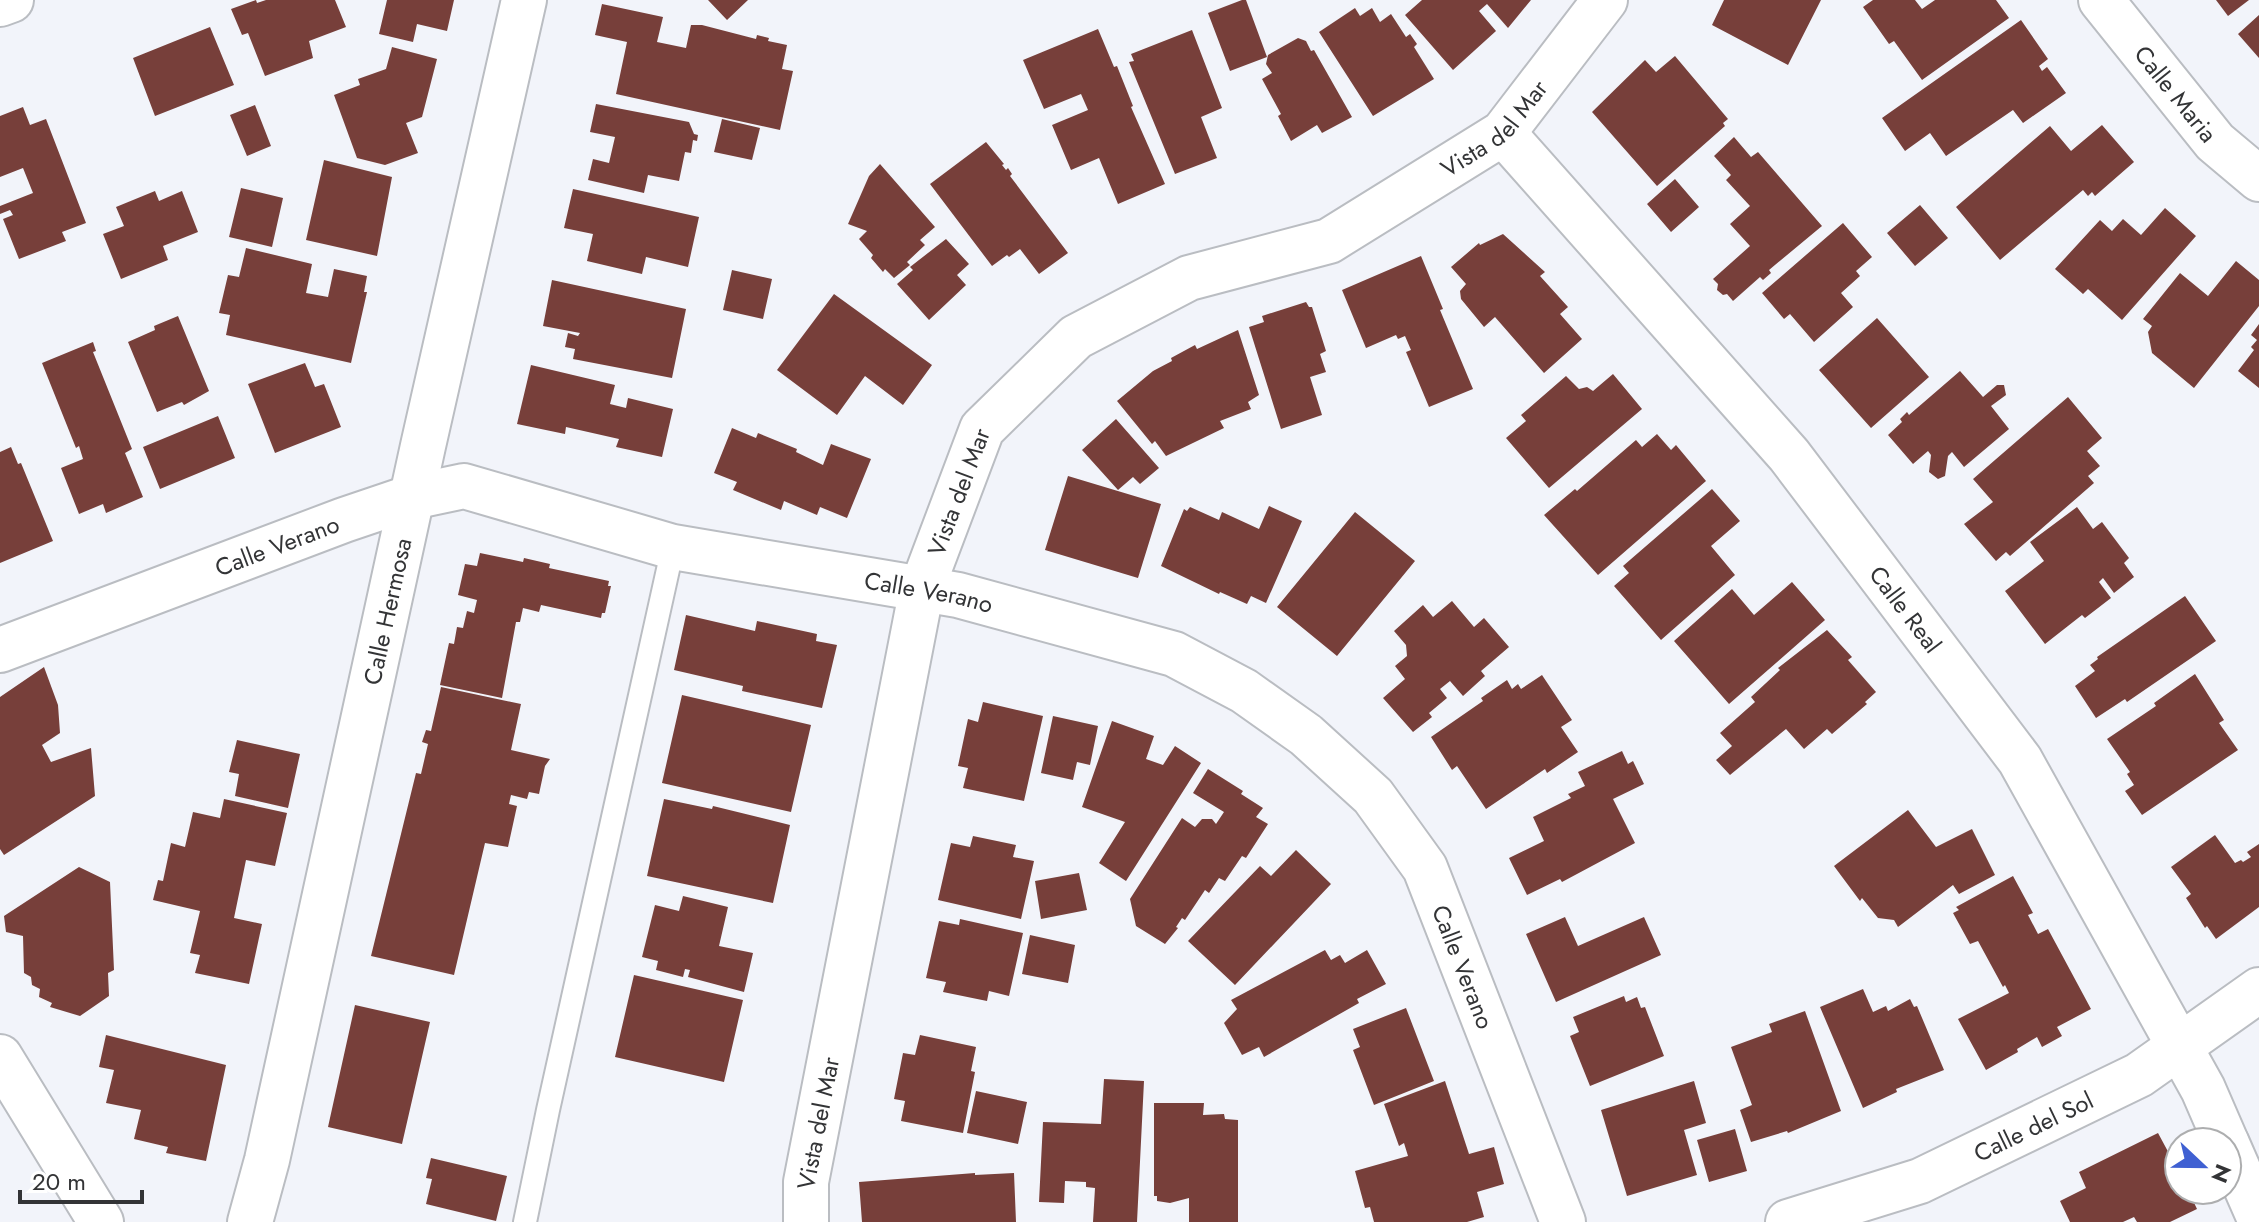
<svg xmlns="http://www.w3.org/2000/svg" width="2259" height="1222" font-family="Jost,sans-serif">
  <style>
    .building { fill: #773f3a }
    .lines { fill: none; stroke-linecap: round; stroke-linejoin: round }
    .lane-casing { stroke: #babdc2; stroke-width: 26 }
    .street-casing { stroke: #babdc2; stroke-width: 48 }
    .secondary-casing { stroke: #babdc2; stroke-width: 48 }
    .lane { stroke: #fff; stroke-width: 22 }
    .street { stroke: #fff; stroke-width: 44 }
    .secondary { stroke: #fff; stroke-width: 44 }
    .labels { text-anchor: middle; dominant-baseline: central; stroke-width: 8; stroke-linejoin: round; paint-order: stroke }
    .street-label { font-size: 24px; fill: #333436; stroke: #fff }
  </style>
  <rect width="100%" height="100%" fill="#f2f4fa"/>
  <path class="building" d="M256,0L257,3L266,0H335L346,27L309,41L313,58L265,76L248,33L242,35L231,9Z
    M387,0H454L447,31L417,24L413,42L379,34Z
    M708,0H748L727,20Z
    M1242,0H1246L1267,57L1230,71L1208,13Z
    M1422,0H1531L1508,28L1487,4L1479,11L1496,31L1453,70L1405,15Z
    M1724,0H1821L1788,65L1712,25Z
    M1873,0H1915L1922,9L1935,0H1996L2009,18L1922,80L1894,41L1889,44L1863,7Z
    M2216,0H2249L2228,16Z
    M602,4L663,17L657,42L686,48L691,25H702L756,39L757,35L769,38L768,41L787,45L782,69L793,71L780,130L616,94L627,42L595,35Z
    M1355,8L1360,16L1372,8L1380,22L1391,14L1406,37L1410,34L1417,44L1414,47L1434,79L1373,116L1319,32Z
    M2259,15V58L2238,34Z
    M2021,20L2048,59L2039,66L2042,71L2047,67L2066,93L2023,123L2013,110L1946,156L1930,133L1905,151L1882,118Z
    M210,27L234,85L155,116L133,58Z
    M1098,29L1114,67L1117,66L1133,106L1131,107L1165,184L1118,204L1099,158L1071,170L1052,125L1088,110L1081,94L1044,109L1023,60Z
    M1192,30L1222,108L1201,117L1217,158L1175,174L1129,62L1134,61L1131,54Z
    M1298,38L1306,41L1311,51L1314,50L1352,117L1322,133L1317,125L1291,141L1278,116L1281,114L1262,79L1272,73L1266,64L1268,55Z
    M392,47L437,59L422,117L406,123L418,153L385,165L357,158L334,95L360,85L358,79L386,69Z
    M1675,56L1728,119L1723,123L1725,126L1657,186L1592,112L1645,60L1656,72Z
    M596,104L689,122L694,134L698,135L697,141L693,140L691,153L685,152L679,181L648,175L644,193L588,180L593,159L609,163L615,137L590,132Z
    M255,105L271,146L247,156L230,115Z
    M23,107L30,125L46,119L86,223L62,232L66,241L19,259L3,219L13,215L10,210L0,214V206L33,193L23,168L0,177V116Z
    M722,119L760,128L752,160L714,152Z
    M2102,125L2134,162L2095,196L2092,192L2088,196L2083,190L2000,260L1956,207L2050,126L2071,151Z
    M1734,137L1751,157L1758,152L1822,226L1769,270L1771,273L1763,280L1760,277L1733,301L1727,294L1723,295L1717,290L1718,284L1713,279L1750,246L1730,224L1750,206L1726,180L1731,175L1714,156Z
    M986,142L1004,164L1002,165L1006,170L1008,168L1012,174L1010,176L1068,253L1039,274L1020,249L1009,257L1007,255L992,266L930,184Z
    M324,160L392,177L377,256L306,240Z
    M880,164L935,227L920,240L925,245L907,262L910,265L894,278L885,269L883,272L871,258L873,255L859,239L867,231L848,224L869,176Z
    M1675,179L1699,207L1671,232L1647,204Z
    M241,188L283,198L272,247L229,237Z
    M573,189L699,217L688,267L646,257L642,274L587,261L593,234L564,228Z
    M155,191L159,201L182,191L198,232L163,246L168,260L121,279L103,234L124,226L116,207Z
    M1920,205L1948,238L1915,266L1887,233Z
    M2165,208L2196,236L2122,320L2088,289L2083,294L2055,269L2100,220L2112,231L2123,219L2141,235Z
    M1843,223L1872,257L1856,271L1860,276L1841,293L1853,307L1814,342L1790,314L1784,319L1762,293Z
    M1503,234L1545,272L1540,276L1568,307L1560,314L1582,339L1544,373L1495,317L1484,327L1461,299L1460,291L1466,284L1451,267L1479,243L1480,245Z
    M946,239L969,264L957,275L966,285L929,320L897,284L913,270L910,267Z
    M246,248L312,264L306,293L328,297L334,269L367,276L364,292H367L351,363L226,335L230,315L219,313L228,275L239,277Z
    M1421,256L1443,309L1440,310L1473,389L1429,407L1406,352L1411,350L1405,336L1398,339L1396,335L1366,348L1342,290Z
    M2236,261L2259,280V306L2194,388L2152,353L2148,332L2152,326L2143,319L2180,273L2208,296Z
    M732,270L772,279L763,319L723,310Z
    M552,280L686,309L672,378L573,359L575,349L565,347L568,333L578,336L580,333L543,326Z
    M834,294L932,365L903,405L865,376L837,415L777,370Z
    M1306,302L1309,307H1312L1326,351L1320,354L1326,372L1310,377L1322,415L1281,429L1249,327L1264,322L1262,316Z
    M178,316L209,391L184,405L182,402L157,412L128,342L155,330L154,326Z
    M1877,318L1929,377L1871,428L1819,370Z
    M2259,324V388L2238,371L2254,350L2251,347L2257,340L2251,335Z
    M1238,330L1259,395L1248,402L1251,409L1220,421L1224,428L1166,456L1155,441L1152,444L1117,401L1153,371L1172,361L1171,358L1195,345L1197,349Z
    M93,342L96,351L93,352L132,449L125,453L143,497L106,513L103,504L79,514L61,468L83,459L79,446L76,448L42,363Z
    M305,363L315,387L324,384L341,427L275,453L248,384Z
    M531,365L615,385L610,404L626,408L628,398L673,409L662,457L616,447L619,439L566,427L565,434L517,424Z
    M1960,371L1983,397L1997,385H2004L2006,395L1991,406L2009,429L1964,467L1952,452L1948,456L1945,476L1938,479L1929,472L1931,455L1928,451L1913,464L1888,435L1902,422L1900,419L1907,412L1909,415Z
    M1613,374L1642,409L1549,488L1506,438L1526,421L1521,415L1566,376L1579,389L1587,387L1593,391Z
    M2068,397L2102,438L2087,451L2100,466L2088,476L2094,483L2010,556L2006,552L1996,561L1964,524L1993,502L1973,479Z
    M218,416L235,458L160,489L143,447Z
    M1116,419L1159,468L1140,484L1133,477L1118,490L1082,450Z
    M732,428L756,438L758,433L797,449L796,452L823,465L831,444L871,459L847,518L820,507L817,515L784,501L781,510L733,490L737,482L714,473Z
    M1657,434L1671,450L1676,445L1706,481L1598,575L1544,515L1575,489L1577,491L1636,440L1642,447Z
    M11,447L18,464L21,463L53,541L0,563V452Z
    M1068,476L1161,504L1138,578L1045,550Z
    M1712,489L1740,521L1711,546L1735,575L1661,640L1614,586L1629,573L1623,566Z
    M1269,506L1302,521L1266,603L1251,596L1247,604L1220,592L1219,594L1161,566L1184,509L1187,511L1190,507L1219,520L1222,512L1259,529Z
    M2077,507L2093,529L2102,522L2129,558L2124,563L2134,577L2114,593L2103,578L2099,582L2111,598L2085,618L2082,615L2045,644L2005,591L2044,561L2030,542Z
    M1355,512L1415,561L1337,656L1277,607Z
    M480,553L523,562L524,558L550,564L549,568L609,581L608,586H611L605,613H602L601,618L541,605L539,612L523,608L520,622H516L502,698L440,685L449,643L454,644L457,627L463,628L467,611L474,613L477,600L458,595L465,564L477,566Z
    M1792,582L1825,620L1729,704L1674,641L1732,589L1754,615Z
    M2185,596L2216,641L2127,702L2125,699L2096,718L2075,686L2095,671L2090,665L2098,659L2097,657Z
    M1452,601L1474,627L1484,618L1509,647L1481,671L1485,676L1463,696L1450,681L1440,689L1447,698L1429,713L1432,717L1413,732L1383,698L1405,679L1395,666L1407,656L1406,645L1394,631L1423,605L1433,617Z
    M686,615L755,631L757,621L817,634L816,641L837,645L822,708L742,691L743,686L674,670Z
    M1827,630L1852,657L1848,660L1876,692L1865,702L1867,704L1832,734L1827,729L1804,749L1786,729L1730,775L1716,760L1732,746L1720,733L1755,702L1751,697L1780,670L1778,668Z
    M44,667L58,705L60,733L42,745L51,762L91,748L95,796L4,855L0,849V697Z
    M2195,674L2224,720L2219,723L2238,750L2142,815L2125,791L2134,785L2127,774L2130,772L2107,739L2156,706L2154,703Z
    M1542,675L1572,720L1561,727L1578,752L1547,773L1545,769L1486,809L1457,766L1452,770L1431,737L1483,701L1481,698L1507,680L1512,689L1518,684L1521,689Z
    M441,687L521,704L511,750L550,759L545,766L539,794L529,792L527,799L511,795L509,804L517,806L508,847L485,843L454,975L371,956L416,773L421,774L428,744L422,742L426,730L431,731Z
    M682,695L811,725L791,812L662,783Z
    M983,702L1043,716L1024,801L963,788L968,768L958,766L968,719L978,722Z
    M1053,716L1098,726L1090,765L1077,762L1073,780L1041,773Z
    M1112,721L1154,736L1146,759L1163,765L1175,746L1201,763L1126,881L1099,863L1125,822L1082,807Z
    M237,740L300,754L288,808L235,796L239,774L229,772Z
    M1622,751L1628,764L1633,761L1644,784L1613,799L1635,843L1562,882L1560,879L1527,895L1509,858L1544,841L1533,817L1571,798L1568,794L1585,786L1578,772Z
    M1208,769L1243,791L1241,794L1263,808L1256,817L1268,824L1246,858L1242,856L1225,881L1219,878L1209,893L1205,890L1185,920L1182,918L1176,927L1178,928L1165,944L1136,926L1130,899L1182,818L1195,827L1202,819H1212L1216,824L1224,812L1193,793Z
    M224,799L287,813L275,866L246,860L234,918L262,924L249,984L195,973L200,955L190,953L200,911L153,900L158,880L163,881L171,843L185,847L193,812L220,818Z
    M664,799L712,809L713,806L790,825L773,903L647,876Z
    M1908,810L1936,847L1972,829L1995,875L1959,894L1953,885L1898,927L1894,920L1878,918L1862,898L1860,901L1834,866Z
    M2215,835L2235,863L2241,860L2243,862L2251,857L2247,852L2259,844V907L2216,939L2207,926L2205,928L2186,898L2191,894L2171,867Z
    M973,836L1016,845L1013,857L1034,861L1021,919L938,900L951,843L970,847Z
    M1296,850L1331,884L1235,985L1188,941L1260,866L1271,876Z
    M79,867L110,882L114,970L108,973L109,996L80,1016L50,1007L52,1003L39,997L40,989L32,985L31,977L24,973L23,936L6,932L4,916Z
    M1079,873L1087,910L1041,919L1035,881Z
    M2013,876L2033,913L2028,915L2038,934L2048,929L2091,1009L2057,1027L2062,1036L2042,1047L2037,1037L2017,1049L2018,1052L1986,1070L1958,1019L2009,993L2005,985L2003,987L1978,941L1970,944L1953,913L1959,910L1956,907Z
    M683,896L728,907L719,946L753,953L744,992L688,977L690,970L685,969L683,977L656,970L658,961L642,957L655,905L679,911Z
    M1565,917L1578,946L1644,917L1661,955L1556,1002L1526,934Z
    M960,919L1023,933L1009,996L989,991L987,1001L943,992L946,982L926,978L939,921L959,925Z
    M1030,935L1075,945L1068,983L1022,974Z
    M1325,950L1331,960L1340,955L1345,963L1367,950L1386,984L1357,999L1359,1003L1264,1057L1259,1047L1242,1055L1224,1023L1237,1009L1231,1000Z
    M634,975L743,1000L724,1082L615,1057Z
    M1863,989L1873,1012L1886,1006L1888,1011L1910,999L1914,1007L1917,1006L1944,1070L1896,1089L1897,1092L1863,1108L1820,1007Z
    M1624,996L1626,1002L1637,997L1641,1008L1645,1007L1664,1056L1590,1086L1570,1036L1579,1032L1573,1017Z
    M355,1005L430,1022L402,1144L328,1127Z
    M1406,1008L1434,1081L1374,1105L1353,1050L1360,1047L1353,1029Z
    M1805,1011L1841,1111L1788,1133L1787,1131L1751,1142L1740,1110L1752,1105L1731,1047L1772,1032L1769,1024Z
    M106,1035L226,1065L206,1161L166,1153L168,1147L134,1139L141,1110L106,1103L114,1070L99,1067Z
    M920,1035L976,1047L971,1071L975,1072L963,1133L901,1121L905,1101L894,1099L903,1053L915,1055Z
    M1104,1079L1144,1081L1137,1222H1093L1095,1188L1086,1187V1182L1065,1181L1064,1203L1039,1202L1043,1122L1101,1124Z
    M1445,1081L1469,1154L1494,1147L1504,1184L1477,1192L1484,1217L1467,1222H1374L1370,1207L1365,1208L1355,1171L1408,1156L1404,1143L1399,1146L1384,1104Z
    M1694,1081L1706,1123L1684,1130L1697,1175L1627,1196L1601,1110Z
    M976,1091L1027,1102L1018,1144L967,1133Z
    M1154,1103H1204L1203,1115L1224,1114L1225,1119L1238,1120V1222H1189V1198L1170,1203L1157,1201V1196H1154Z
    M1735,1129L1747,1171L1709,1182L1697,1140Z
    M2158,1133L2179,1172V1190H2188L2197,1209L2170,1222H2137L2134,1217L2123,1222H2070L2060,1201L2086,1188L2079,1172Z
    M431,1158L507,1176L496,1221L426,1204L432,1179L426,1178Z
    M975,1173V1175L1014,1173L1016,1222H862L859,1182Z"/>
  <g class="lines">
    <defs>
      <path id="lane" d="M525,1222L548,1110L673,547"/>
      <g id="street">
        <path id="s1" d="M2101,0L2215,142L2259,179"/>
        <path id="s2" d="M1503,133L1789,455L2020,760L2203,1089L2226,1142"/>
        <path id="s3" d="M0,650L344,520L412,497L464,486L673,547L958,595L1174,654L1244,691L1306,735L1373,796L1425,868L1563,1222"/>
        <path d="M2227,1144L2259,1217"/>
        <path id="s4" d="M250,1222L267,1160L423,446L524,0"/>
        <path id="s5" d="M806,1222V1182L922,588L982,429L1076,337L1189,278L1329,241L1503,133L1605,0"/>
      </g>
      <g id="secondary">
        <path d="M0,4L11,0"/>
        <path d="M0,1057L101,1222"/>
        <path id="s6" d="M1788,1222L1920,1181L2139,1075L2259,990"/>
      </g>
    </defs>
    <use href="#lane" class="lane-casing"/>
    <use href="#street" class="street-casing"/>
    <use href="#secondary" class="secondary-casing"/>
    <use href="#lane" class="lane"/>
    <use href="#street" class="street"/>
    <use href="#secondary" class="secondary"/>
  </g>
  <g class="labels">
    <g class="street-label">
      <text stroke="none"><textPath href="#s1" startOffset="120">Calle Maria</textPath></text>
      <text stroke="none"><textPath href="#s5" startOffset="1420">Vista del Mar</textPath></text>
      <text stroke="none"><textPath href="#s5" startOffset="748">Vista del Mar</textPath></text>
      <text stroke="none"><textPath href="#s3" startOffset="296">Calle Verano</textPath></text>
      <text stroke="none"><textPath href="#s3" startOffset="970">Calle Verano</textPath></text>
      <text stroke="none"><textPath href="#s2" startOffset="624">Calle Real</textPath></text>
      <text stroke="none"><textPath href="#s4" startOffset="626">Calle Hermosa</textPath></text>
      <text stroke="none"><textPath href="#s3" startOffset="1664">Calle Verano</textPath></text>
      <text stroke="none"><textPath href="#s5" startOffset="100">Vista del Mar</textPath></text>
      <text stroke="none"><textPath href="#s6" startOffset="264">Calle del Sol</textPath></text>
    </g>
  </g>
  <g transform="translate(2203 1166) rotate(112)"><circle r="38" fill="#ffffff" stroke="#adaeaf" stroke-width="2"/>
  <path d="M0-6L14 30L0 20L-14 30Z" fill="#3f60d2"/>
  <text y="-12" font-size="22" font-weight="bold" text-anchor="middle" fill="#333436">N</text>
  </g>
  <path d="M20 1190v12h122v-12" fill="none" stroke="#333436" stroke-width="4"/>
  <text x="32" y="1190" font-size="24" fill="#333436" stroke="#ffffff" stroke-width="6" paint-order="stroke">20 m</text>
</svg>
